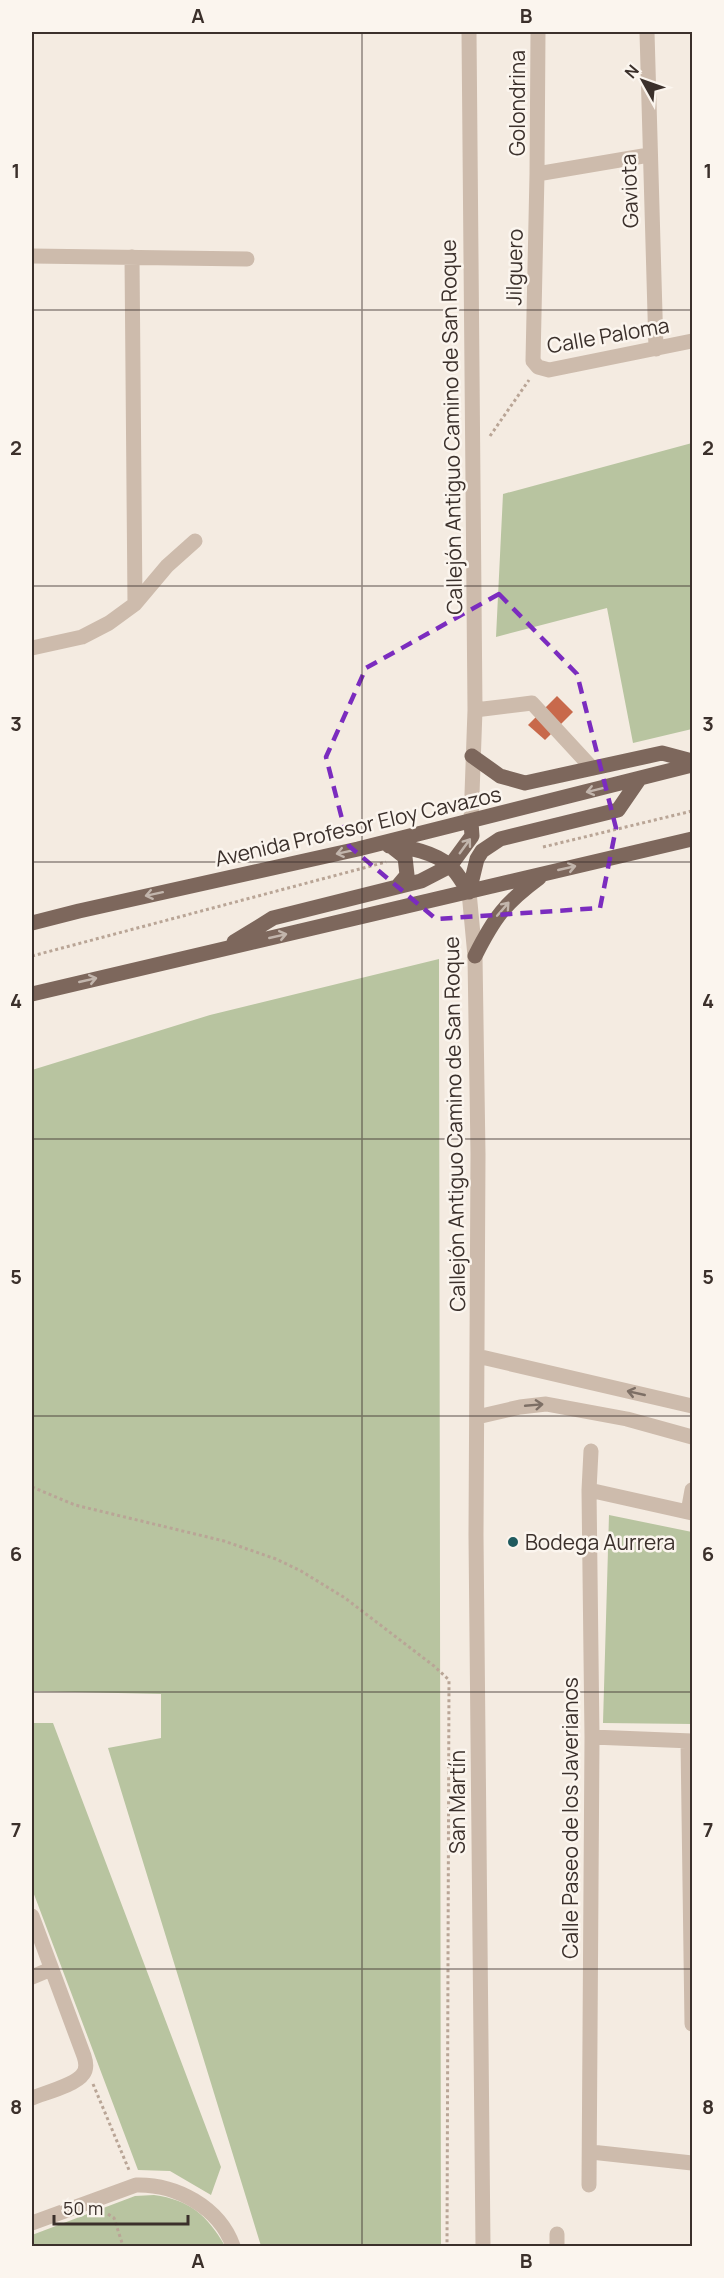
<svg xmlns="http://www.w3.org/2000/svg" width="724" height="2278" font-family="Manrope,sans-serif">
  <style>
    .green { fill: #b8c4a0 }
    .building { fill: #c8694b }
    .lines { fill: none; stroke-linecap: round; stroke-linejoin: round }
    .path { stroke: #b9a596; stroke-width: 3; stroke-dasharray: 3 3; stroke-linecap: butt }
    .minor { stroke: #cdbbac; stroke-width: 15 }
    .major { stroke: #7d675c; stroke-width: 15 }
    .oneway { stroke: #c2b5ac }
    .oneway2 { stroke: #7d6f65 }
    .marked { fill: none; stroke: #7b2cbf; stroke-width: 4.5; stroke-dasharray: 12 8; stroke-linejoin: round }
    .grid { fill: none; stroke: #3b302b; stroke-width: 1.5; stroke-opacity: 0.55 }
    .poi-dot { fill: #1f5a5e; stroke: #fbf5ee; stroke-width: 2 }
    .labels { text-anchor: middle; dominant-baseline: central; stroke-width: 5; stroke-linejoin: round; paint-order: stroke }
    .street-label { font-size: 21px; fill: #3b302b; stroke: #fbf5ee }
    .poi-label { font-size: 21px; fill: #3b302b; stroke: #fbf5ee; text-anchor: start }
    .neatline { fill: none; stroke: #3b302b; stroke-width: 2 }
    .grid-label { font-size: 20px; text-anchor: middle; font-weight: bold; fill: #3b302b }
  </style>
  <rect width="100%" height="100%" fill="#f4ebe1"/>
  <path class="green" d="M692,443V729L633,743L607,608L496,637L503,494Z
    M439,959L441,2246H261L108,1748L161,1738V1694L32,1691V1070L210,1015Z
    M609,1515L692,1532V1724L603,1723Z
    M32,1723H53L221,2167L211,2195L170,2171L138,2170L32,1889Z
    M154,2195C190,2200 207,2215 225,2246H32V2235L135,2196Z"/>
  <path class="building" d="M557,696L573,712L545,740L528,725Z"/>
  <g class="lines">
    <path class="path" d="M490,436L529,380
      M543,847L692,811
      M32,956L386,862
      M32,1487L75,1505L224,1541L276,1559L301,1571L345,1598L434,1666L449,1680L447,2246
      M93,2084L129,2170
      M108,2214L114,2218L123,2246"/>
    <path class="minor" d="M469,32L475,710L471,822
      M538,32L537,174L533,361L538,367L549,370L692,341
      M647,32L656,349
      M537,174L649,155
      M32,256L247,259
      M132,257L135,604
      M32,648L82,637L109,623L135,604L167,566L195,541
      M475,710L532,703L592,768
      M469,892L475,956L478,1154L476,1535L483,2246
      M477,1356L692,1406
      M477,1417L520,1407L546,1404L627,1419L692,1437
      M589,1490L692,1513
      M688,1512L692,1490
      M592,1737L692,1741
      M688,1741L692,2024
      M32,1916L84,2056C86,2062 87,2069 83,2074C76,2085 44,2093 32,2098
      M32,1977L51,1969
      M591,2152L692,2163
      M589,2185L592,1737L589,1490L591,1451
      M32,2223L136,2185C176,2184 219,2207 233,2246
      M557,2234V2246"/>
    <path class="major" d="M472,756L500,776L525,783L662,753L692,761
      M389,846C407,846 436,853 450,866C458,873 463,884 469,892
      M391,846L405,857L407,875L397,887
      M469,892L477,859L482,851L500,839L618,810L640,778
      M32,923L79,911L358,849L692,765
      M234,942L273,918L421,881L450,866L472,836L471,822
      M475,956C494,918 505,903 539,878
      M32,994L692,839"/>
  </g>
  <defs><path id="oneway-shaft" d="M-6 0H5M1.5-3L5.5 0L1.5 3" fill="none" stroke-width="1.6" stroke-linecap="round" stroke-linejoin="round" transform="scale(1.5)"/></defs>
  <g class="oneway">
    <use href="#oneway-shaft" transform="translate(595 790) rotate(166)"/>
    <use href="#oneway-shaft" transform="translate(465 846) rotate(-54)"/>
    <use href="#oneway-shaft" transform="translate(345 852) rotate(168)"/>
    <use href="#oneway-shaft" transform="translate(567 868) rotate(-13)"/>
    <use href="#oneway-shaft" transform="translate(154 894) rotate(168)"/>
    <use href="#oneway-shaft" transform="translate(503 909) rotate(-49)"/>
    <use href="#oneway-shaft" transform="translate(278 936) rotate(-13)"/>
    <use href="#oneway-shaft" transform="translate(88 980) rotate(-13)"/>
  </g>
  <g class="oneway2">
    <use href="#oneway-shaft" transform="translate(636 1393) rotate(-167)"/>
    <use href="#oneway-shaft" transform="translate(534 1405) rotate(-5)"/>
  </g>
  <path class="marked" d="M499,594L577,674L616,828L600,908L436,919L349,846L326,757L366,668Z"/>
  <path class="grid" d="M362,32V2246M32,310H692M32,586H692M32,862H692M32,1139H692M32,1416H692M32,1692H692M32,1969H692"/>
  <circle class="poi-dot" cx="513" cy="1542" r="6"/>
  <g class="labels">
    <g class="street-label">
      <text transform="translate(517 103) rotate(-90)">Golondrina</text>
      <text transform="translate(629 191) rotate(-92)">Gaviota</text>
      <text transform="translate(514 267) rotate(-89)">Jilguero</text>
      <text transform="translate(608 335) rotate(-10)">Calle Paloma</text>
      <text transform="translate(451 427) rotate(-91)">Callejón Antiguo Camino de San Roque</text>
      <text transform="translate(358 826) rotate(-13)">Avenida Profesor Eloy Cavazos</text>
      <text transform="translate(454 1124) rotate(-91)">Callejón Antiguo Camino de San Roque</text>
      <text transform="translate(457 1802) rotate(-90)">San Martín</text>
      <text transform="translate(570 1818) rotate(-90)">Calle Paseo de los Javerianos</text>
    </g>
    <g class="poi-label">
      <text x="525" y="1542">Bodega Aurrera</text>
    </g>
  </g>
  <rect width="724" height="2278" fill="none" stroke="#fbf5ee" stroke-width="66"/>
  <g transform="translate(643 81) rotate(310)" stroke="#fbf5ee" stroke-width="4.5" paint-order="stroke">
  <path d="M0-4.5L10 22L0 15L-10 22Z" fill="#3b302b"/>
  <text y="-9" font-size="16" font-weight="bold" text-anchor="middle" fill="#3b302b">N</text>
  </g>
  <path d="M54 2215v9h134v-9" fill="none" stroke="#3b302b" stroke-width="3"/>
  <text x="63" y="2215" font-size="18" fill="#3b302b" stroke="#fbf5ee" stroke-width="4.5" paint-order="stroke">50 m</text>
  <rect x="33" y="33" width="658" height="2212" class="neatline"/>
  <g class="grid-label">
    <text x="198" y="23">A</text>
    <text x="526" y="23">B</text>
    <text x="16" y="178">1</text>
    <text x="708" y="178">1</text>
    <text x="16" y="455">2</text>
    <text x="708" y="455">2</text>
    <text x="16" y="731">3</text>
    <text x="708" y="731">3</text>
    <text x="16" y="1008">4</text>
    <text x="708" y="1008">4</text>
    <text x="16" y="1284">5</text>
    <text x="708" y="1284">5</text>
    <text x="16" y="1561">6</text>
    <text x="708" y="1561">6</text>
    <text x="16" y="1837">7</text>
    <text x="708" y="1837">7</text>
    <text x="16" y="2114">8</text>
    <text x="708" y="2114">8</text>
    <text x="198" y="2268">A</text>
    <text x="526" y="2268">B</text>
  </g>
</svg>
